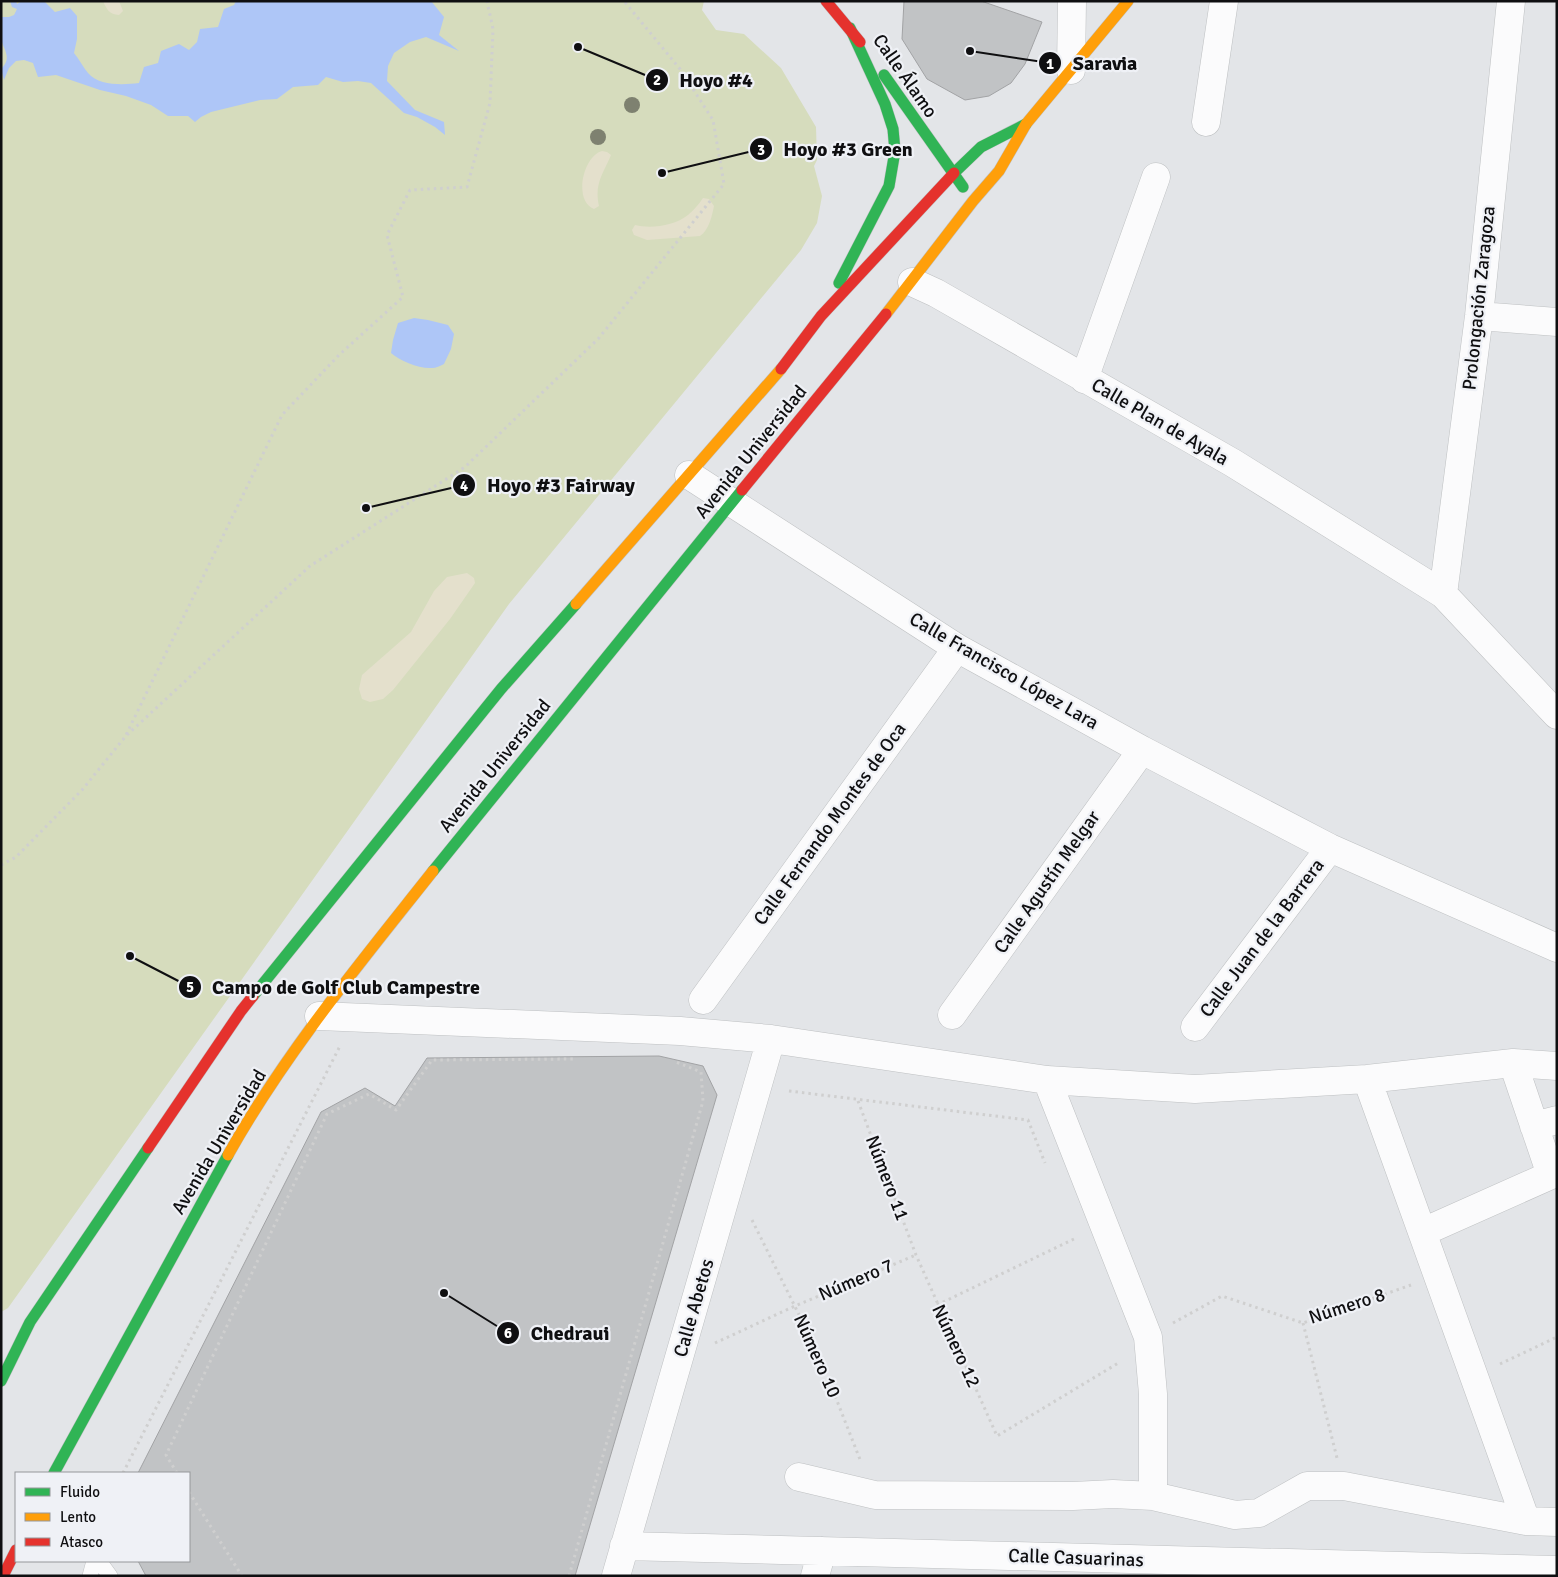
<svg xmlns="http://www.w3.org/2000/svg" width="1558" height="1577" font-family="Signika,sans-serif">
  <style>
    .green { fill: #d6dcbd }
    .sand { fill: #e4e0cc }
    .water { fill: #aec6f7 }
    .building { fill: #c1c3c5; stroke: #a2a3a5 }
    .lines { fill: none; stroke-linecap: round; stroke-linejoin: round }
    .lane-casing { stroke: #bec0c2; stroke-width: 16 }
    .street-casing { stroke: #bec0c2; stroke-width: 29 }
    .fast-casing { stroke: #bec0c2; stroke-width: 12 }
    .slow-casing { stroke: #bec0c2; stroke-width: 12 }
    .jam-casing { stroke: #bec0c2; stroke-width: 12 }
    .path { stroke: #cfcfcf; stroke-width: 3; stroke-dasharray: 2.5 4; stroke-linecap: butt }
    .lane { stroke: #fbfbfc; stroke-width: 15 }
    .street { stroke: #fbfbfc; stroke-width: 28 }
    .fast { stroke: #30b455; stroke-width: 11 }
    .slow { stroke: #ff9f0a; stroke-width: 11 }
    .jam { stroke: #e5322d; stroke-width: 11 }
    .tree { fill: #7e8170 }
    .labels { text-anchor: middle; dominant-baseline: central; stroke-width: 4.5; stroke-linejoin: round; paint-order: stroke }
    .street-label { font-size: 19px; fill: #0f0f11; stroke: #eff1f6 }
    .leader { fill: none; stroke: #0f0f11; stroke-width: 2 }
    .callout-dot { fill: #0f0f11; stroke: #eff1f6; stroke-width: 2 }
    .mark-label { font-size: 15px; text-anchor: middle; font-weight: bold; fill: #fff }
    .callout-label { font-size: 20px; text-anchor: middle; font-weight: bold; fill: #0f0f11; stroke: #eff1f6; stroke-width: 4.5; stroke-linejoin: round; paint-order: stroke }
  </style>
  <rect width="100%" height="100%" fill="#e3e5e8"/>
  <path class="green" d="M1,1H704L702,10L716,30L744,34L781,68L816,127L817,160L814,166L822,196L817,223L801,250L509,604L8,1308L1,1312Z"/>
  <path class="sand" d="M103,1H119L123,11L119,15C109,14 107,10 103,1Z
    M602,151L607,152L611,155C603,174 594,184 599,206L594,209C573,201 583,156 602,151Z
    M703,198L709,199L714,206C712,216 709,230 700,236L647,240L634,235L632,230L635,225C651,229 674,226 688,215C693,211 699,204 703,198Z
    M467,573L474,578L475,583L450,619L393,690L383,699L370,702L362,699L359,689L362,675L411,632L434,591L447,577Z"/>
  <path class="water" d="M10,1H16L17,4L22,1H44L55,12L70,8L77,16V39L74,53C79,59 83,67 88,73C99,86 123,85 139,83L144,67L158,63L161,51L179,44L189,50L197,42L200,29L218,27L224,9L234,5L236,1H431L444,17L439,35L459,51L426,37L410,42L394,53L388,66L387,81L415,110L444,122L445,135L435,127L417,117L404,113L371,83L358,81L343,82L326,77L318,85L293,87L277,99L260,100L211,112L201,117L195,122L188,116H168L151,105L126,96L100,90L56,75L38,77L33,63L24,60L16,61L9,68L4,80L1,69C13,57 3,50 1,38C0,31 1,24 1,17H9L14,15L17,9L12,7Z
    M414,318L428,320L448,325L454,334L451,349L444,364C440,366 436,368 432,368C419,369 400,361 391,353L393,340L398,323Z"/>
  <path class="building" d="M904,1H981L1042,22L1025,64L1011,83L989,96L965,100L927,79L902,39Z
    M659,1056L703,1066L717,1095L575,1576H146L138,1561H189V1473H138L321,1112L365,1088L395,1106L427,1058Z"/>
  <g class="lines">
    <defs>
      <path id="lane" d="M99,1561L110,1576
        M90,1576L94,1561"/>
      <path id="street" d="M1071,70L1072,1
        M1206,122L1224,1
        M912,282L936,293L1233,463L1443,594L1557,715
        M1479,316L1557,322
        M1084,379L1156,177
        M689,475L957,648L1142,750L1330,848L1557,948
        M1443,594L1479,316L1511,1
        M703,1000L957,648
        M952,1015L1142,750
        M319,1016L680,1031L771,1039L1047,1080L1195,1089L1367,1079L1513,1063L1557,1066
        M1195,1027L1330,848
        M1367,1079L1526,1521
        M1047,1080L1148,1337L1153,1394V1496
        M1534,1126L1557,1120
        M1423,1232L1551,1175L1513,1063
        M799,1477L875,1495L1073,1496L1113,1494L1153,1496L1235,1515L1259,1513L1307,1486H1344L1526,1521L1557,1522
        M624,1546L1557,1570
        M616,1576L771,1039
        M815,1576L822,1551"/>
      <path id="fast" d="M884,75L963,187
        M954,173L981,147L1026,124
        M839,283L889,186L895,151L893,129L885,104L850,28
        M433,871L742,490
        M253,996L501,689L576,604
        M1,1381L30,1322L148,1148
        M54,1473L228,1155"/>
      <path id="slow" d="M886,314L973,201L999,171L1026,124L1128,1
        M576,604L781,369
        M228,1155C285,1053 361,962 433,871"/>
      <path id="jam" d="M826,1L860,42
        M781,369L821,316L954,173
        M742,490L886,314
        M148,1148L241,1011L253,996
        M3,1576L16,1550"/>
    </defs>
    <use href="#lane" class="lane-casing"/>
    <use href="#street" class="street-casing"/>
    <use href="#fast" class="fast-casing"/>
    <use href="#slow" class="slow-casing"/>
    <use href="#jam" class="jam-casing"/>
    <path class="path" d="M127,735L310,566L465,467L598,339L724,184L713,120L680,69L624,1
      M1,865L16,857L82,790L125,737L282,415L339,355L403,297L387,235L410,190L467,187L490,103L493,29L487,1
      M789,1091L1028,1120L1045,1163
      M858,1101L916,1255L997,1436L1120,1362
      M752,1220L819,1355L861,1462
      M937,1305L1076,1238
      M1173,1323L1222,1296L1303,1323L1411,1285
      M1303,1323L1337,1458
      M715,1343L795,1306L916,1255
      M1500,1364L1557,1337
      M123,1473L340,1046
      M177,1473L166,1455L327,1114L369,1094L396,1110L432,1060L576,1059
      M189,1492L242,1576
      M569,1576L703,1101L701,1072L676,1062"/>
    <use href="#lane" class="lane"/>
    <use href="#street" class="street"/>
    <use href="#fast" class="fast"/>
    <use href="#slow" class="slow"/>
    <use href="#jam" class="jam"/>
  </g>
  <g class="tree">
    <circle cx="632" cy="105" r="8"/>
    <circle cx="598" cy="137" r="8"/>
  </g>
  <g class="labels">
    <g class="street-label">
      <text transform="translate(905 76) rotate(55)">Calle Álamo</text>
      <text transform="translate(1479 298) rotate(-84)">Prolongación Zaragoza</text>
      <text transform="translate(1160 422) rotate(30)">Calle Plan de Ayala</text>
      <text transform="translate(751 452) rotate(-51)">Avenida Universidad</text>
      <text transform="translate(1004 671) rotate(30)">Calle Francisco López Lara</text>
      <text transform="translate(495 766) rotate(-51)">Avenida Universidad</text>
      <text transform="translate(830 824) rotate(-54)">Calle Fernando Montes de Oca</text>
      <text transform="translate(1047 882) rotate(-55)">Calle Agustín Melgar</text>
      <text transform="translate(1262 938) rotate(-53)">Calle Juan de la Barrera</text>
      <text transform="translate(219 1142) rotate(-59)">Avenida Universidad</text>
      <text transform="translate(887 1178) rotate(69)">Número 11</text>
      <text transform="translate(856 1280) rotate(-23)">Número 7</text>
      <text transform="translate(1347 1306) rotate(-18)">Número 8</text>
      <text transform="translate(694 1308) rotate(-74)">Calle Abetos</text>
      <text transform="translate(956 1346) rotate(65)">Número 12</text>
      <text transform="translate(817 1356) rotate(66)">Número 10</text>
      <text transform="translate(1076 1558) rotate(2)">Calle Casuarinas</text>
    </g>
  </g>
  <path class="leader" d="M970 51L1050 63M578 47L657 80M662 173L761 149M366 508L464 485M130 956L190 987M444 1293L508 1333"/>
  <g class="callout-dot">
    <circle cx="970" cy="51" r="5"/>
    <circle cx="578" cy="47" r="5"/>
    <circle cx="662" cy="173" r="5"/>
    <circle cx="366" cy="508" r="5"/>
    <circle cx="130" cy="956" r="5"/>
    <circle cx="444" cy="1293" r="5"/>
    <circle cx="1050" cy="63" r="12"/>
    <circle cx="657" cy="80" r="12"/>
    <circle cx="761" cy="149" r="12"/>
    <circle cx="464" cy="485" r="12"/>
    <circle cx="190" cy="987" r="12"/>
    <circle cx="508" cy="1333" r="12"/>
  </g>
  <g class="mark-label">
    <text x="1050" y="69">1</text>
    <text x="657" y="85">2</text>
    <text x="761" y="155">3</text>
    <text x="464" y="491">4</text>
    <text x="190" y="992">5</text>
    <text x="508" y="1338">6</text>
  </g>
  <g class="callout-label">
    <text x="1105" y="70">Saravia</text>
    <text x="716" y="87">Hoyo #4</text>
    <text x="848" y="156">Hoyo #3 Green</text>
    <text x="561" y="492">Hoyo #3 Fairway</text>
    <text x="346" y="994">Campo de Golf Club Campestre</text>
    <text x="570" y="1340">Chedraui</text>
  </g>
  <rect width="1558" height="1577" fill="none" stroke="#0f0f11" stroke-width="5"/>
  <rect x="15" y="1472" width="175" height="90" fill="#eff1f6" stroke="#95979a"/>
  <rect x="25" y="1488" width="25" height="8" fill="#30b455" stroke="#95979a"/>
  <text x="60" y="1497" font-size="15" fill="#0f0f11">Fluido</text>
  <rect x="25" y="1513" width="25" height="8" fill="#ff9f0a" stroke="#95979a"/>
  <text x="60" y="1522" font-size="15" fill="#0f0f11">Lento</text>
  <rect x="25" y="1538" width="25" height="8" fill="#e5322d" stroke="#95979a"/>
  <text x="60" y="1547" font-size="15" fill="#0f0f11">Atasco</text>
</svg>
